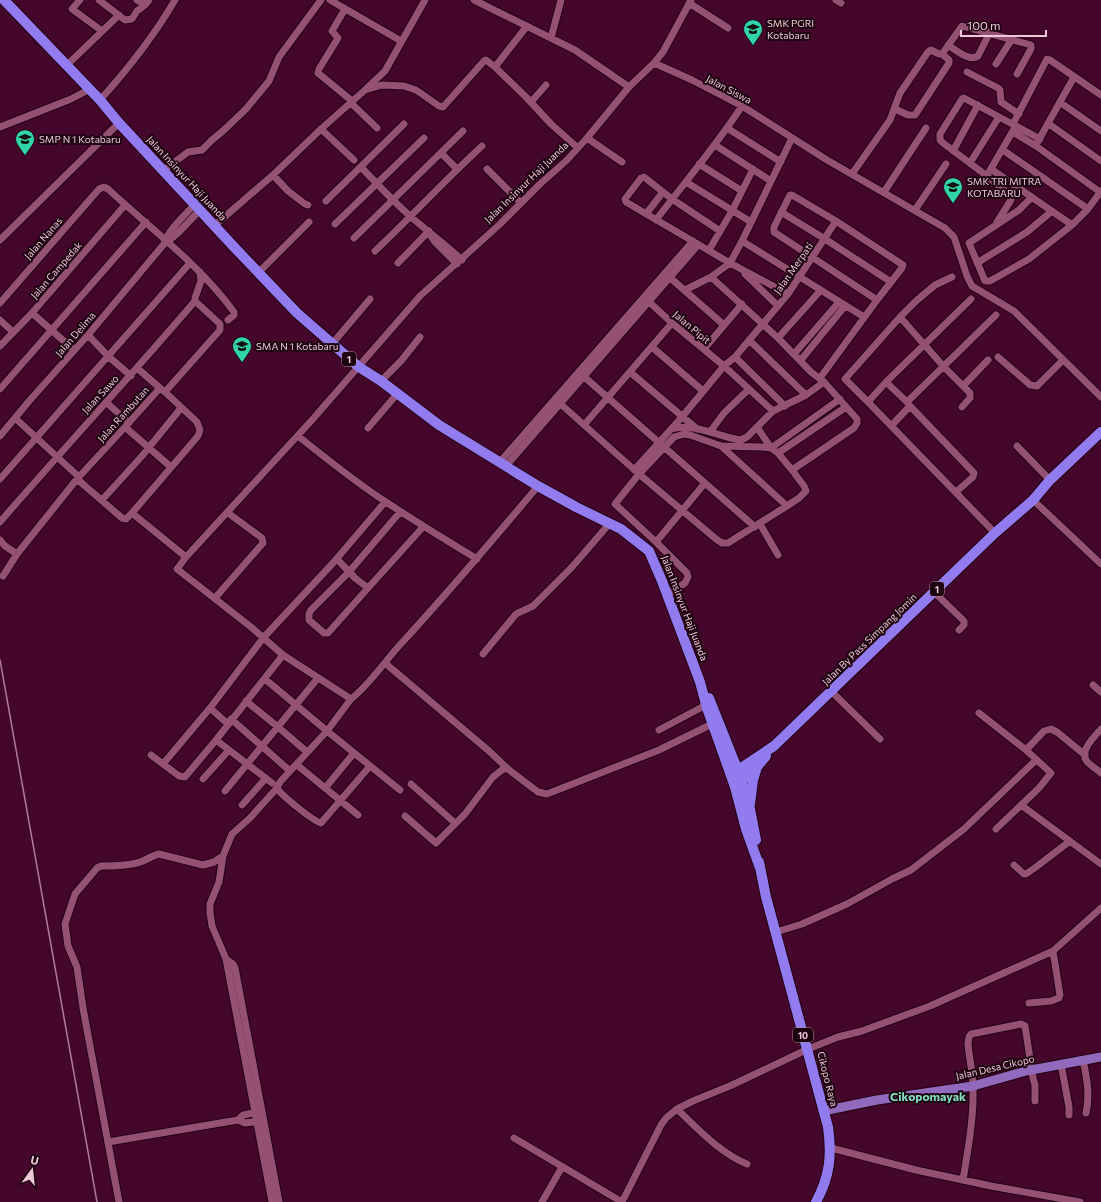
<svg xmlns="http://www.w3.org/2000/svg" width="1101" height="1202" font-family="Commissioner,sans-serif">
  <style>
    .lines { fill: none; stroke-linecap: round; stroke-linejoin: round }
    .minor-casing { stroke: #230013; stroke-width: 9 }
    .major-casing { stroke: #230013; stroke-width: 11 }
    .highway-casing { stroke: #230013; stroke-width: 12 }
    .minor { stroke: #945173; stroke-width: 7 }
    .major { stroke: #926abd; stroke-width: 9 }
    .highway { stroke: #917bee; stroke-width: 10 }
    .rail { stroke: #ae7e97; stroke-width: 1.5 }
    .labels { text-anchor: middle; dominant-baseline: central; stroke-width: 4; stroke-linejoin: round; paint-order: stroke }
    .shield { fill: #1d0411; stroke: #af8c9c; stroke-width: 1 }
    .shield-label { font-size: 9px; font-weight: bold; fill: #eec7d8 }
    .poi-label { font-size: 10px; fill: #eec7d8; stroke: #1d0411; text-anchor: start }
    .street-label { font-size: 10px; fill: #eec7d8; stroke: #1d0411 }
    .quarter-label { font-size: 12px; font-weight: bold; fill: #83dfc0; stroke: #1d0411 }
  </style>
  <rect width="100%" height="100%" fill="#45062c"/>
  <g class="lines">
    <defs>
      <path id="minor" d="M80,0L72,9L102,31
        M99,0L125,20L132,19L137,11L145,5L149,0
        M137,0L145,5
        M330,0L401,41
        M474,0L575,50L629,87
        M836,0L841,3
        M689,3L728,28
        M345,9L332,31L338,38L319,69L318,73L352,101
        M527,26L495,67L526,97L551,124L578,148
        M551,38L561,0
        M948,45C956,50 969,62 978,56L990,32
        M654,63L692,80L742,106L827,160L945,228L954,237L967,276L972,286L1014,311L1101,397
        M996,64L1012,39
        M67,65L119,15
        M967,72L998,88L1000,90L1001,102L1019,114
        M367,88L385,71L425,0
        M100,100C128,69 154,36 175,0
        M350,102L377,128
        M531,102L546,85
        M1061,103L1101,131
        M895,109L908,115H915L949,63V60L942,54
        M1013,124L1047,59L1050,60L1101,95
        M1049,124L1101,161
        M0,127L71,99L90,89
        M727,128L781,162
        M321,129L354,160
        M1013,132L1036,146L1100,192
        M587,138L622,162
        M1037,143L1074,77
        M715,145L771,181
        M1003,150L1088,209
        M953,151L978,105
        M441,153L457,169
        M970,163L999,117
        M699,164L742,191
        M361,167C377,184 392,200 410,216C427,231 445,244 462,260
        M487,169L521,203
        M991,169L1072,225
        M164,170L188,152L202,150L212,140L224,130L246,109L269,81L279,57L321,0
        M989,172L1014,129
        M852,174L890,120L900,93L928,52L931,50L939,54H942L962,26L1031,45V49L1017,74
        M273,175L288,191L305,204L308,205
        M686,182L751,222
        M884,192L926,128
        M1032,197L1019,210L969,243L985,281H990L1029,259L1072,225L1088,209L1101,191
        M326,201L404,124
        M915,210L946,164
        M781,212L825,239L891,282
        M646,214L663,192
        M656,220C685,182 716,146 742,106
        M997,222L1011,200V196L987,176L943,143L940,140V134L962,99L964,98L1040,139
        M335,224L424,138
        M214,226L273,175L321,129L365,90L382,85L404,86L416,90L439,106L443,107L484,61L486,60L495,67
        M720,231L672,199L644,177L641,178L625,199L626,202L730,263L788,294
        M431,236L435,242L457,264
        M354,238L463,131
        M0,240L119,123
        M742,241L864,317
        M166,243L178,233L200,210
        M709,250L732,211L753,169
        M375,251C411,217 445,180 482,146
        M398,263L429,231
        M977,263L1027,232L1052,211
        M258,273L309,222
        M745,274L778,306
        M667,275L724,325
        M711,277L778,338L811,372L824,382L857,419V423L854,428L792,470
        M952,277L935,285L916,301L900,317L845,379L868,402L995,533
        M685,290L711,277L730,263L742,241L792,138
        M646,299L672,323L724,366L773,411
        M0,303L99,189L104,187L108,189C151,229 199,264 234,312V315L228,320
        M32,313L74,350
        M900,317L944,367L970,393V398L962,407
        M0,320L13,332
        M88,335L108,356L131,376
        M778,338L821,290
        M749,340L806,395
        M332,344L370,299
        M0,346L32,313L125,205
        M652,347L703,391
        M704,349L742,304
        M794,354L839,302
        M735,357L785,406
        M998,357L1028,383L1030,385L1037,386L1063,360
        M800,361L845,306
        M137,368L160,388
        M630,372L697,429
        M581,374L755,527
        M820,378L877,300L902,268L903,265L836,221L792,195H790L774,227V232L877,300
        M381,381L401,361L420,337
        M886,382L907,402L910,406L974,473L973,477L956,492
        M963,386L988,360
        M0,389L146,222
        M555,399L639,474L716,539L722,543H728L787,506L799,498L806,491L804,486L792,470L778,453L771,448L757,427
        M106,402L129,423
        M868,402L886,382L971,299
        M907,402L996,315
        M15,418L79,477
        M584,425L672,323
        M891,426L910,406
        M125,427L171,467
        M368,428L397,394
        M671,429C694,422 718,437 741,440L747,437L773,411L806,395L824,382
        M710,432L724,413L749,389
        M0,436L30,400L88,335L164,244C168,230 185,215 194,205
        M298,436C327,459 355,482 386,502C416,522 446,540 477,559
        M721,446L787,506
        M1017,446L1050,480
        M778,453L846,407
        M499,463L693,241
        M505,467L698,245
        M634,470L682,417L724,366L735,357L788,294L836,221
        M0,479L190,263
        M77,479L122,518L126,519L132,513L198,436L200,430L197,422L165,392
        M538,486C492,541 446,595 398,647C382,665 369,685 351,699L283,655L251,627L177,569L186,557L312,420L420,296L499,225L540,184L567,160L587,138L629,87L654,63L663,52L691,0
        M102,500L142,456L181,408
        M1033,500L1101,564
        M132,513L186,557
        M0,522C64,448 131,376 195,301V298L201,281L200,272
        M760,524L778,555
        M0,540L5,546L17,554L77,479L125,427L160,388L165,392L220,330V324L195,301
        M656,542L705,483
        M337,559L355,578L368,588L423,527
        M3,576L17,554
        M368,588L328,633H324L309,620V614L311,610L349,572L400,512
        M934,592L964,621V625L959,630
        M667,595L685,583L688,577L687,573L656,542L615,504L639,474L674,437L684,434L690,435L721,446L761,447L771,448L840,399
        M215,598L263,543L262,538L228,513
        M483,654L516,614L533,606L572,567L610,523
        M385,663L489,751L508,769
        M265,679L327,731L400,790
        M1093,685L1101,692
        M832,692L880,739
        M351,699L327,731L280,782L277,788C281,795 313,821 321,823L370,766
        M246,701L278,727L307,752
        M210,708L228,724
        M979,713L1026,750L1051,773L1039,788L996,829
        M231,719L290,771
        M1101,729C1095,736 1080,750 1086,760C1089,765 1097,769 1101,773
        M659,730L706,705
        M216,740L272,783
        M1026,750L1044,731L1051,729L1057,732L1085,755
        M151,755L179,776L185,777L216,740L283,655
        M163,764L210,708L264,637L333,563L385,502
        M297,765L358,815
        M203,779L229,750
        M411,784L455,823
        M326,787L354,753
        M225,791L318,678
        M242,805L266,778
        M1021,805L1101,864
        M405,816L436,843L465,814L493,777L503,769H508L538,792L547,794L659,750L712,724
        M223,856L219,882L210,904V913L212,926L226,959
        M1014,865L1024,874H1026L1036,867L1070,841
        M776,932L802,924L847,904L892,879L911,870L964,829L1036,760
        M1029,1003L1051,1001L1059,998L1060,995L1053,951
        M1083,1060C1087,1078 1090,1095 1086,1113
        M1061,1064L1069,1107V1115
        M677,1109C699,1130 719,1152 747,1164
        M259,1112L243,1115L238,1120L245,1123L261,1121
        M514,1138L622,1202
        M108,1142L238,1120
        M831,1148L916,1170L991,1186L1080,1202
        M963,1180C968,1149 974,1118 973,1087C973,1072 969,1058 968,1043L969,1037L971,1034L1021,1024L1025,1026L1033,1078L1035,1085V1101
        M119,1202L83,1008L77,967L68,946L65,924L75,894L97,868L101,866C113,866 126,866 137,863C145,861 151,856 159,854L203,865L214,862L223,856L232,834L250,818L277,788
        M272,1202L226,959L233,964L235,968L279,1202
        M542,1202L562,1167
        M622,1202L661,1125L666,1118L677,1109L693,1101L732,1085L808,1049L838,1037L862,1031L930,1006L1053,951L1101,908"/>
      <path id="major" d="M823,1111L877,1100L973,1086L1026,1071L1101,1057"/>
      <path id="highway" d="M4,0L100,100L119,123L235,248L297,313L359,367L381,381L439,425L538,486L576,507L621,529L649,551L662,581L700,682L707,708L735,787L746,829L760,868
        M709,698L738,771L750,809L756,840
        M732,774L774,746L995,533L1033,500L1050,480L1101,432
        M738,784L757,767L766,756
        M750,804L753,780L757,767
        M759,862L766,897L828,1127C832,1155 830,1176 816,1202"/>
    </defs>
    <use href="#minor" class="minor-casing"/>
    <use href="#major" class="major-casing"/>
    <use href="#highway" class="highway-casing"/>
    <use href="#minor" class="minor"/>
    <use href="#major" class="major"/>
    <use href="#highway" class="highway"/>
    <path class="rail" d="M0,660L97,1202"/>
  </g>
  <defs>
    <symbol id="school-pin" viewBox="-11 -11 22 30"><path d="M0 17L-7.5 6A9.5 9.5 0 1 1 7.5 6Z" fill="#31d4a9" stroke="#1d0411"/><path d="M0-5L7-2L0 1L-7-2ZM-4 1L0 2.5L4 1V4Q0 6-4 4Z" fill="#111"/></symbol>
  </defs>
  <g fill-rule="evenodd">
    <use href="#school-pin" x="742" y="18" width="22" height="30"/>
    <use href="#school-pin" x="14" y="128" width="22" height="30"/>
    <use href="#school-pin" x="942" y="176" width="22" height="30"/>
    <use href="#school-pin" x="231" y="335" width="22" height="30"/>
  </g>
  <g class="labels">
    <g class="shield">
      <rect x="342" y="352" width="14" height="14" rx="3"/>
      <rect x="930" y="582" width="14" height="14" rx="3"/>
      <rect x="793" y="1028" width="20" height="14" rx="3"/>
    </g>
    <g class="shield-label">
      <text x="349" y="359">1</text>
      <text x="937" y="589">1</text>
      <text x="803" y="1035">10</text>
    </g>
    <g class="poi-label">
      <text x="767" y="23">SMK PGRI<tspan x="767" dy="12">Kotabaru</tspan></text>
      <text x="39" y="139">SMP N 1 Kotabaru</text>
      <text x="967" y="181">SMK TRI MITRA<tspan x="967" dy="12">KOTABARU</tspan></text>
      <text x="256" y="346">SMA N 1 Kotabaru</text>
    </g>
    <g class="street-label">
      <text transform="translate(729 89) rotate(28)">Jalan Siswa</text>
      <text transform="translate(187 178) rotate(47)">Jalan Insinyur Haji Juanda</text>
      <text transform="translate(526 182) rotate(-44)">Jalan Insinyur Haji Juanda</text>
      <text transform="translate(43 238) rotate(-49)">Jalan Nanas</text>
      <text transform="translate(793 268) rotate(-55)">Jalan Merpati</text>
      <text transform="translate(56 270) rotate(-49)">Jalan Campedak</text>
      <text transform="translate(692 327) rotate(40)">Jalan Pipit</text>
      <text transform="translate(75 334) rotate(-49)">Jalan Delima</text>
      <text transform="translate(100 394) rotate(-47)">Jalan Sawo</text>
      <text transform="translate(123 414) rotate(-48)">Jalan Rambutan</text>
      <text transform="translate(685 608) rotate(69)">Jalan Insinyur Haji Juanda</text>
      <text transform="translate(869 639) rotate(-44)">Jalan By Pass Simpang Jomin</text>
      <text transform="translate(995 1067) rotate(-13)">Jalan Desa Cikopo</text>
      <text transform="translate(828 1079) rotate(76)">Cikopo Raya</text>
    </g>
    <g class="quarter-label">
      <text x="928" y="1096">Cikopomayak</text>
    </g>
  </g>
  <g transform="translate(32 1170) rotate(15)" stroke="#1d0411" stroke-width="3" paint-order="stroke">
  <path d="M0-3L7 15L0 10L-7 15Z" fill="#eec7d8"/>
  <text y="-6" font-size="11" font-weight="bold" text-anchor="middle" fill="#eec7d8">U</text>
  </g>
  <path d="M961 30v6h85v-6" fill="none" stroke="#eec7d8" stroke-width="2"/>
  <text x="967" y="30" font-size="12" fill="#eec7d8" stroke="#1d0411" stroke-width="3" paint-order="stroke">100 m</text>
</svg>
